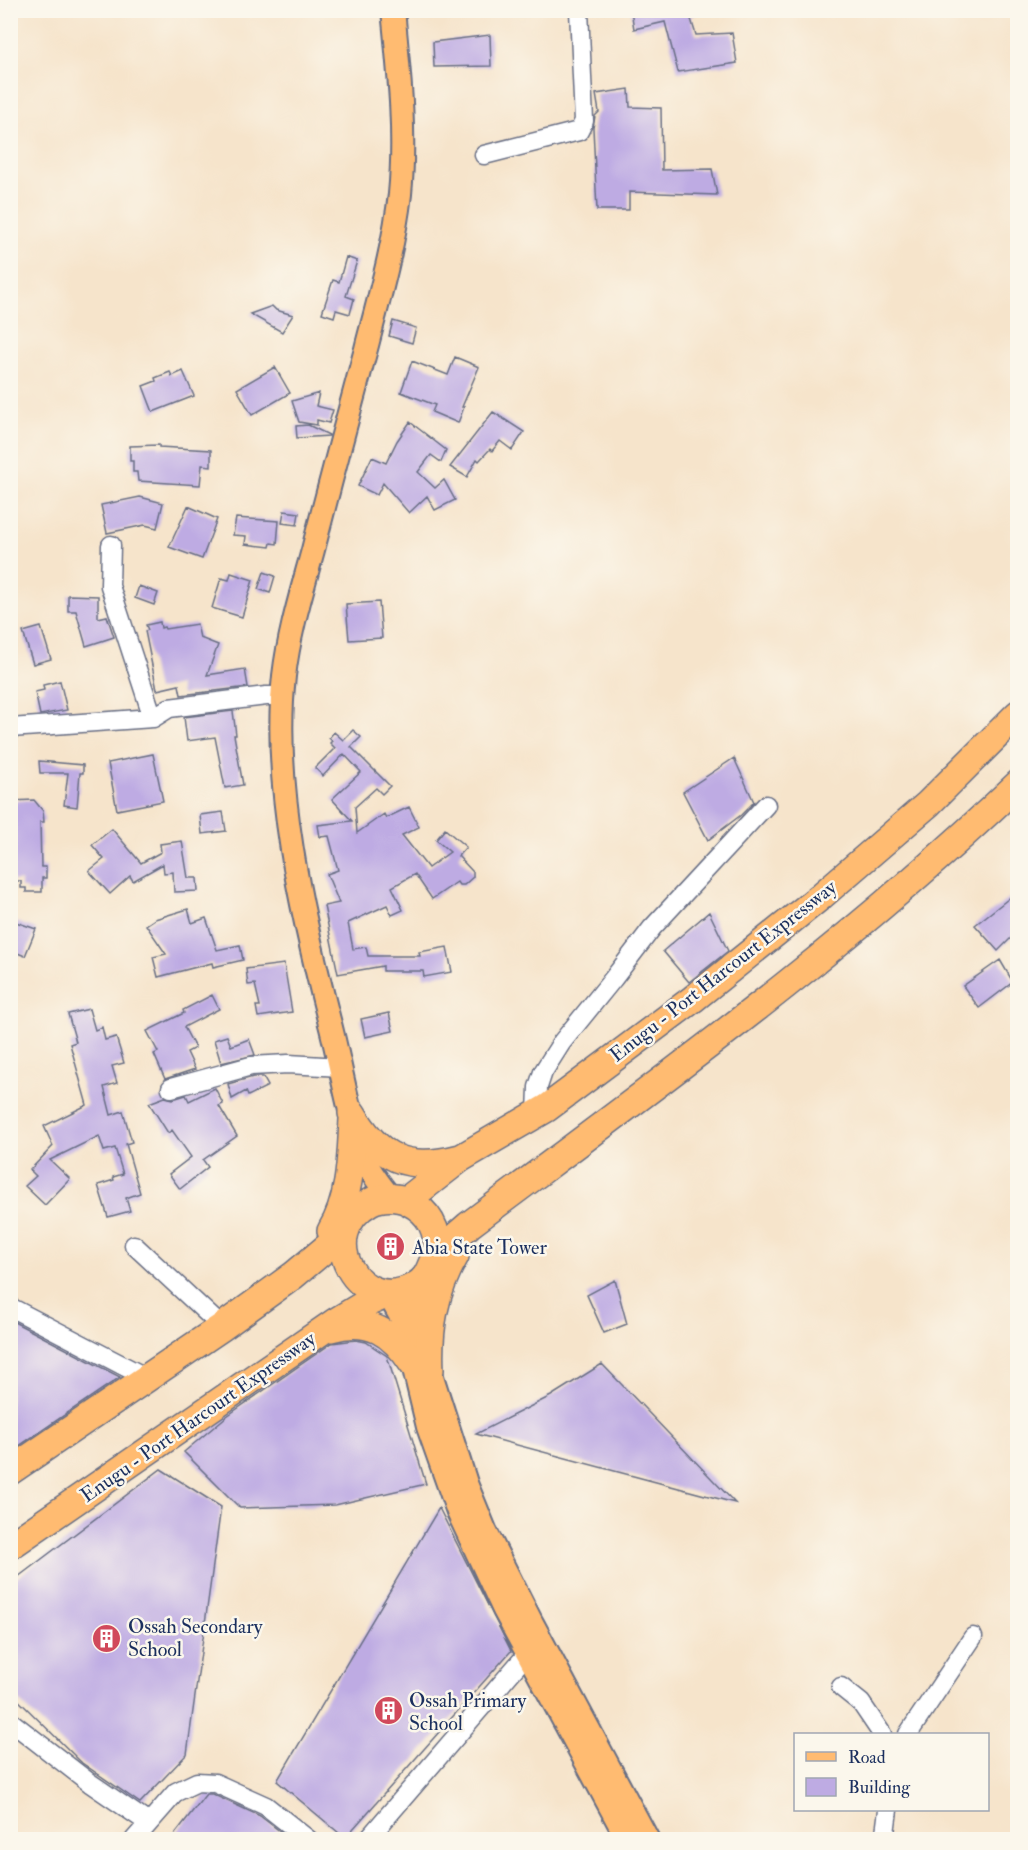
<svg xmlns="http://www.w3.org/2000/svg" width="1028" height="1850" font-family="'IM FELL Double Pica',serif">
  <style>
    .building { fill: #beabe3 }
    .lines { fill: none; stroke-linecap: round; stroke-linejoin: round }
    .minor-casing { stroke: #686e84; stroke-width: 21 }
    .major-casing { stroke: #686e84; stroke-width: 26 }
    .highway-casing { stroke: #686e84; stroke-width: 30 }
    .minor { stroke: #fff; stroke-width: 18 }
    .major { stroke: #ffbb71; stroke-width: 22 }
    .highway { stroke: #ffbb71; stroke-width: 27 }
    .labels { text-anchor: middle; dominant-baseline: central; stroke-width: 5; stroke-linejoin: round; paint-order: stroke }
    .street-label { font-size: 20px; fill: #1b2f5e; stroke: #fbf7ec }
    .poi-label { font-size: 20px; fill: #1b2f5e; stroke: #fbf7ec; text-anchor: start }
  </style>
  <rect width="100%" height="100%" fill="#fbf7ec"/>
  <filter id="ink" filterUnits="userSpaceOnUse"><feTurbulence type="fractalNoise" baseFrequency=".0167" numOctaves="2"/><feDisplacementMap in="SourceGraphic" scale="12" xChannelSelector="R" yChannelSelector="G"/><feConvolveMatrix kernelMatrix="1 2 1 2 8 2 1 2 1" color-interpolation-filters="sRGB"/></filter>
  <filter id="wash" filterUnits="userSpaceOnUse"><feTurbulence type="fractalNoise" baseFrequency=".008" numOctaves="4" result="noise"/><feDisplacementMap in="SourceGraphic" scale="24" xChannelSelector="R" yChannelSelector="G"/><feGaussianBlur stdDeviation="1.35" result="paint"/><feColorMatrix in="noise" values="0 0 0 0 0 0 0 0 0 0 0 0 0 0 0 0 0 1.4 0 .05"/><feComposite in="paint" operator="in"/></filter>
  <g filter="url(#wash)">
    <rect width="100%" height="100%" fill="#f6e4cb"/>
    <g id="blocks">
      <path class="building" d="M631,10H694V15L681,18L690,16L696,35L732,33L737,63L678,72L665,22L634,29Z
        M490,35L491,66L434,67L433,42Z
        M629,89L630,107L661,108L662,170L712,169L717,195L629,192V210H597L593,128L595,116L599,112L596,94Z
        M346,257L357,261L346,296L354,299L350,314L336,310L334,317L322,313L333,280L339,282Z
        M272,306L276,310L293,315L282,332L250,314Z
        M393,321L416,328L412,343L389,336Z
        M455,357L479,367L462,407H464L458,423L432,412L435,405L401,392L412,361L448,375Z
        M275,367L290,393L252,415L237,389Z
        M183,371L194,396L153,412L143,386L156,381L155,378L170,372L172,376Z
        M319,393L316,406L333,410L329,423L317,420V425L299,422L292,401Z
        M493,412L524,432L512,450L500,441L492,451L490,449L479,461L477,459L467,477L450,467Z
        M410,422L446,450L441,462L431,455L418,472L435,488L444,480L455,500L435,510L427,496L409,513L383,483L377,495L358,486L372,457L386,463L397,441Z
        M308,425L329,435V436L297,438L296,426Z
        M159,445V447L211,450V466L202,465L200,485L138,481L137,472H133V461H130V446Z
        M140,497L163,503L157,528L145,525L107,533L101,505Z
        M188,506L217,519L202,559L169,547Z
        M284,511L299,513L297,525L282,523Z
        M236,518L279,521L277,544L271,543L270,547L245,544L246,536L233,535Z
        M264,572L275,576L270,593L258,589Z
        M231,573L253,580L242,617L212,608L221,578L229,580Z
        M139,586L158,593L154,605L135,598Z
        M68,595L98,596V618L107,616L114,637L86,646L76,611H68Z
        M379,602L382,638L349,640L346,604Z
        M160,622L161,628L164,627L165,629L197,624L200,638L218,645L207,675L245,669L248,687L181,695L179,685L157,690L145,631L148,630L146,625Z
        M41,627L51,659L33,664L23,632Z
        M60,681L67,710L40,715L35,692L44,690L43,685Z
        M233,711L236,735H234L243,785L225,788L215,737L187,741L184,717Z
        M353,730L361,737L351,747L390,786L382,794L376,788L355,807L357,833L384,814L386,818L409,807L419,827L402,835L428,868L450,852L436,840L445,829L466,847L458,856L473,872V877L464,885H459L457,882L432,899L415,874L392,887L403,910L392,915L387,905L348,923L353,949L366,947L368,956H420L419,952L447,947L452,972L424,977L423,971H383V966L338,974L324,906L339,903L327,874L338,870L329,836L320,837L318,825L352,821L332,799L361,772L344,754L323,776L315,768L335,748L330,743L332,741L329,738L334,732L343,740Z
        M153,754L163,801L117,810L108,763Z
        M734,758L754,802L741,815L708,840L683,792Z
        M39,761L83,765V773H80L77,807L64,805L68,773H40Z
        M34,800L43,811L44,822H40L41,867H46V878H42V892H26V888H21V881H13L10,801Z
        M223,812L226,831L202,834L200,815Z
        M112,829L141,863L161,852L160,844L182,841L188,878H197L198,891L174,892L173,872L164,873L163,864L133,881L130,876L110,894L89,871L104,859L92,845Z
        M1017,892V932L998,951L975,925Z
        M188,909L192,923L206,918L217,950L240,945L243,960L213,967L212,963L158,977L153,957L166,954L146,925L155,919Z
        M709,912L728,951L689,982L663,951Z
        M10,920L36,929L25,956L10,950Z
        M1000,960L1013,982L979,1008L963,986Z
        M284,964L292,1012L258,1017L256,1006H260L255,984L248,985L246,969Z
        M212,995L219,1009L184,1027L195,1048L187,1052L195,1069L165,1079L154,1054L158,1052L147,1031L184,1013L183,1010Z
        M89,1009L95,1030L102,1027L105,1040L116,1037L124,1063L112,1066L117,1083L104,1087L111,1115L123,1111L132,1142L126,1144L140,1193L126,1198L130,1211L108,1217L98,1185L114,1180L113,1177L123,1174L115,1148L104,1151L99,1136L50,1160L70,1179L45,1205L25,1186L36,1176L30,1170L53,1146L44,1126L87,1105L70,1044L76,1042L68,1014Z
        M389,1013L393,1031L365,1037L361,1019Z
        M227,1036L231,1046L249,1039L255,1055L221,1063L214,1040Z
        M253,1077H263L268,1086L248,1096L246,1091L232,1099L228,1084Z
        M215,1088L223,1104L219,1106L237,1136L203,1160L208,1167L180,1189L169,1174L191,1157L172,1130L168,1133L149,1103L165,1097L173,1099L186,1095L189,1101Z
        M615,1280L627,1324L604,1333L587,1295Z
        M12,1321L120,1377L10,1452V1322Z
        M356,1340L366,1342L387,1356L426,1484L335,1505L240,1508L184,1452L227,1416L332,1343Z
        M602,1364L735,1503L476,1434L551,1396Z
        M161,1469L221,1507L187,1754L140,1803L82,1763L10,1692V1583Z
        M439,1508L511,1651L345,1838L277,1781Z
        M206,1794H212L260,1816L290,1839H171Z"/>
    </g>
  </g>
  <g filter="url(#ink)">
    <use href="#blocks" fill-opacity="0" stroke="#686e84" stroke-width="1.5"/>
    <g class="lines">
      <defs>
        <path id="minor" d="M484,155L579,131L584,121L579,10
          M111,545L110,586L153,718
          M10,728L153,718L169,708L266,696H283
          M171,1088L251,1066L288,1064L341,1067
          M537,1114L538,1087L543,1072L562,1042L613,979L652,928L766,805
          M134,1245L222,1327
          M10,1307L147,1378
          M841,1687L861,1703L882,1734
          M10,1721L90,1783L147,1822
          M908,1734L973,1637
          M134,1840L176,1792L197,1782L215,1783L266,1806L309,1840
          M367,1840L527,1654
          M882,1840L885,1833L888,1810"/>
        <path id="major" d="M390,1197C381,1186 372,1175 366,1162C349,1121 341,1064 329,1020C302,914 272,785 284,676C289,633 302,591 313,550C330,483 348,416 366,349C379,298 394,246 400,194C406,133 399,71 393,10
          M418,1284L415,1298V1314L420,1339L467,1486L485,1530L532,1623L648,1840
          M388,1294L402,1319L428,1427L458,1512L504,1610L628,1840"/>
        <path id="highway" d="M352,1113C379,1159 407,1172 460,1158
          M407,1200L461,1158L547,1108L693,999L820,897L928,804L1018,714
          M331,1231C351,1199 351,1155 353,1119
          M438,1254C438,1231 431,1213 409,1202C398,1196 381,1196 370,1202C312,1235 359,1318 415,1286C432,1276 429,1264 438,1253C447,1243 459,1234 469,1225C657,1084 848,947 1018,784
          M331,1328C369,1317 392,1332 413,1364
          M430,1370C428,1329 434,1292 455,1256
          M10,1471L222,1327L294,1275L344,1233
          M10,1546L335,1322L363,1305L388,1294"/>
      </defs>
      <use href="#minor" class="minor-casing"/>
      <use href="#major" class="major-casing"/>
      <use href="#highway" class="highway-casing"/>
      <use href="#minor" class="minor"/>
      <use href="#major" class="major"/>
      <use href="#highway" class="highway"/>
    </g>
  </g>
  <defs>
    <symbol id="building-disc" viewBox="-11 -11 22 22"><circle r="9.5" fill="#d1495b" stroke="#fbf7ec"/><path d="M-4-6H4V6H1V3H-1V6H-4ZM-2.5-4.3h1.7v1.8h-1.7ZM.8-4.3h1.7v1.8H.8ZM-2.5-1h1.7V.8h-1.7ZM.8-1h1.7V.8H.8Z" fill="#fff"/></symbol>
  </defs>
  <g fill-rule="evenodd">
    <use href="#building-disc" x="374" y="1230" width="33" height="33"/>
    <use href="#building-disc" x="90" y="1622" width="33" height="33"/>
    <use href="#building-disc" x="372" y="1694" width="33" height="33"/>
  </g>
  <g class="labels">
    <g class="street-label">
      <text transform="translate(723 971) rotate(-38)">Enugu - Port Harcourt Expressway</text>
      <text transform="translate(198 1417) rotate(-35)">Enugu - Port Harcourt Expressway</text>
    </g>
    <g class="poi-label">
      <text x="412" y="1247">Abia State Tower</text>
      <text x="128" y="1626">Ossah Secondary<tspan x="128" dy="23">School</tspan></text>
      <text x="409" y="1700">Ossah Primary<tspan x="409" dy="23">School</tspan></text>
    </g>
  </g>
  <rect width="1028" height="1850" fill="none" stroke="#fbf7ec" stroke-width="36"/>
  <rect x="794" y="1733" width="195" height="78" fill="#fbf7ec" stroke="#a1a7b3" stroke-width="1.5"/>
  <rect x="806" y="1752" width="30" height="9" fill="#ffbb71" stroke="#a1a7b3" stroke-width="1.5"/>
  <text x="848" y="1763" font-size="18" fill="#1b2f5e">Road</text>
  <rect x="806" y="1778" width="30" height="18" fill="#beabe3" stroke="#a1a7b3" stroke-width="1.5"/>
  <text x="848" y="1793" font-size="18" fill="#1b2f5e">Building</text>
</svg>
